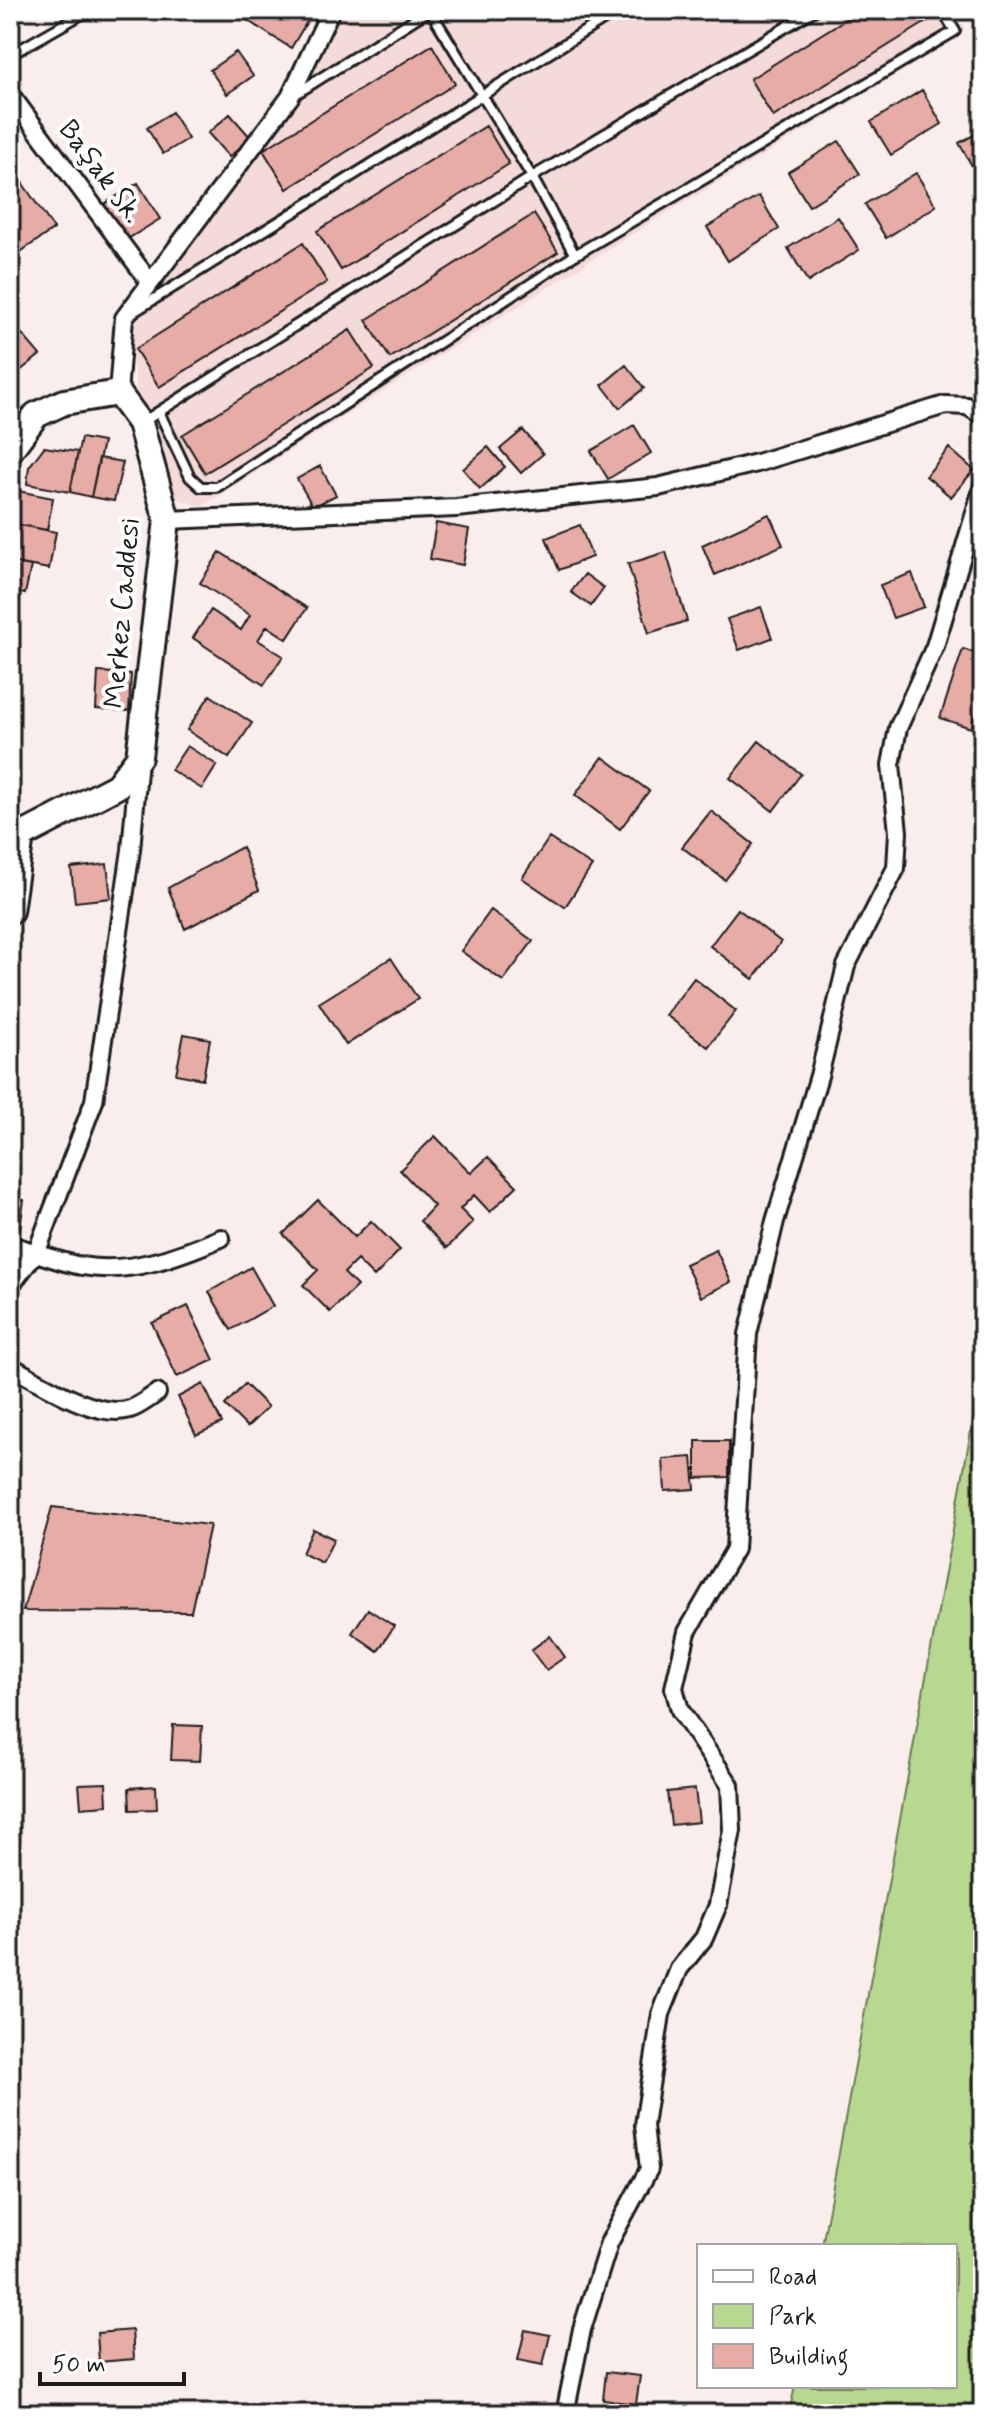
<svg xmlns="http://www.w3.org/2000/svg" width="993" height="2424" font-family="Mynerve,sans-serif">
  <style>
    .built { fill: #f4dad8 }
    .green { fill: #b8d890; stroke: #6a7a56; stroke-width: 2 }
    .building { fill: #e7aca6; stroke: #1c1c1c; stroke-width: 2 }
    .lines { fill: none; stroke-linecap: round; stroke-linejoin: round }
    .lane-casing { stroke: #1c1c1c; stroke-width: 14 }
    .street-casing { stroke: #1c1c1c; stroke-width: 22 }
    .secondary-casing { stroke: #1c1c1c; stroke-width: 30 }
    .lane { stroke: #fff; stroke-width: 8 }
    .street { stroke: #fff; stroke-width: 16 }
    .secondary { stroke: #fff; stroke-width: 24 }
    .labels { text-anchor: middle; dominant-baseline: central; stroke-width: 8; stroke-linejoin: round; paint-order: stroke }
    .street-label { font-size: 28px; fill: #1c1c1c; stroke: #fff }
  </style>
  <rect width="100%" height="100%" fill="#faeeed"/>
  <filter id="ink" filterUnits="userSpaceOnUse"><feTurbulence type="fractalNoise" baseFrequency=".0125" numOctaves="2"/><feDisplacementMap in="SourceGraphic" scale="16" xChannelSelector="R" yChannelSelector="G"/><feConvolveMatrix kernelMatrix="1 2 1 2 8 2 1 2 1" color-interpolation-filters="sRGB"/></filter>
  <g filter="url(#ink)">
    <path class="built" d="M342,10H954L965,28L960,37L655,220L202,506L178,499L137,399L130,332L159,282L270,136Z"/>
    <path class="green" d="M983,1365V2414H789L795,2386H955V2246H822Z"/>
    <path class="building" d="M251,10H314L291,48L245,19Z
      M860,10H925L931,19L773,117L750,79Z
      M432,45L455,84L287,189L263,150Z
      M236,52L253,76L227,94L210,70Z
      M922,90L942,124L891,155L871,122Z
      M172,112L188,139L163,154L147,128Z
      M230,114L251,138L229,157L208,133Z
      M486,126L509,164L341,270L317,231Z
      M983,130V179L980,180L959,143Z
      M839,141L860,174L809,206L788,172Z
      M10,165L54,229L10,259Z
      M916,173L936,206L886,238L865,204Z
      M138,183L160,219L126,240L104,204Z
      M759,196L779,229L728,261L707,227Z
      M534,214L558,252L390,358L366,320Z
      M838,217L859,250L808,282L788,248Z
      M303,243L327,282L159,387L135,349Z
      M10,320L40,355L10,379Z
      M350,330L374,368L205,473L182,435Z
      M626,365L644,388L620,408L602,385Z
      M634,425L651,453L608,479L591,451Z
      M523,430L543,454L521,473L500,449Z
      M81,438L103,442L91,497L70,492Z
      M44,447L78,452L70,492L27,484L29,467Z
      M488,447L505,467L480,489L463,469Z
      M949,448L974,470L951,497L926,476Z
      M99,458L123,462L114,501L91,497Z
      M320,466L336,495L313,507L297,479Z
      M13,490L53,498L47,530L10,523Z
      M769,514L783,545L715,575L702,545Z
      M10,523L56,532L49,569L10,562Z
      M436,523L469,529L463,565L430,559Z
      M580,525L592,557L559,570L546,538Z
      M220,552L307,608L287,639L267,626L258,640L283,656L264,685L193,638L211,610L241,630L250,615L200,583Z
      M666,552L687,621L649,633L628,564Z
      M10,562L31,566L25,594L10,591Z
      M912,573L924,607L893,618L880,585Z
      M585,574L604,588L591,606L571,592Z
      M761,607L772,638L739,650L727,619Z
      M963,649L983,656V693L971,728L940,718Z
      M98,672L131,674L129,711L96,709Z
      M210,695L252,723L229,758L187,730Z
      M759,741L801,774L773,811L730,778Z
      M187,746L217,765L202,789L171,770Z
      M603,757L649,791L620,829L575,795Z
      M711,811L753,844L725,880L682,847Z
      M549,838L592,866L565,907L522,878Z
      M242,847L259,890L185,929L168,888Z
      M107,864L111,898L75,902L71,868Z
      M738,909L781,942L753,979L710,946Z
      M491,910L533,941L503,981L461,951Z
      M391,958L418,999L346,1045L319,1003Z
      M694,978L736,1011L708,1047L666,1015Z
      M184,1034L210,1039L203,1079L176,1074Z
      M435,1136L471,1173L488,1157L517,1186L490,1212L474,1195L460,1209L473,1222L447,1248L420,1221L434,1206L400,1170Z
      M10,1198L24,1200L20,1229L10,1227Z
      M318,1200L355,1237L371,1221L400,1250L374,1277L357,1260L344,1273L357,1286L330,1312L303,1285L318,1270L283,1234Z
      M716,1250L731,1282L701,1297L685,1264Z
      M251,1267L273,1306L231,1330L209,1292Z
      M188,1306L214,1360L177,1377L152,1323Z
      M203,1384L222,1423L196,1435L178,1397Z
      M245,1384L268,1407L247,1427L225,1405Z
      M696,1441H729V1477L696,1478Z
      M692,1457L695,1489L665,1491L663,1459Z
      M52,1507L210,1525L191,1612L23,1611Z
      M313,1529L334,1539L322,1563L302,1553Z
      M368,1609L394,1626L378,1651L352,1633Z
      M550,1636L565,1657L546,1670L531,1650Z
      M173,1725L202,1726L200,1761L171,1760Z
      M106,1783L107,1805L81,1807L79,1784Z
      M156,1786L157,1809L130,1810L129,1788Z
      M695,1789L699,1822L671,1825L667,1792Z
      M132,2330L134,2359L99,2362L97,2333Z
      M525,2330L550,2335L543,2365L518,2360Z
      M606,2372L640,2376L636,2404L603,2400Z"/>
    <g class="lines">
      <defs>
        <path id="lane" d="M430,10L532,177L575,255
          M10,55L89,10
          M294,95L429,10
          M135,311L619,10
          M159,412L190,477L201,487H217L575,255L955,31L942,10
          M141,423L532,177L815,10"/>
        <path id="street" d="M10,94L149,281
          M118,393L124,318L290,97L331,10
          M167,520L456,508L658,487L757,463L945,405L967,406L983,416
          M10,1245C34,1251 58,1262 82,1266C129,1275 179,1256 221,1238
          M10,1286L37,1251L94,1101L131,850L139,759
          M10,1366C40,1382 96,1420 130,1409C140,1406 149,1398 157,1393
          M565,2414L582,2329L609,2243L649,2169L644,2125L661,2014L679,1969L704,1938L718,1905L732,1830L730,1785L680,1710L674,1688L687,1632L735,1549L748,1334L775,1221L819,1076L846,966L896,868L898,832L891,765L898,728L935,646L983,486"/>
        <path id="secondary" d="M10,450L36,415L64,402L118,393L140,423L167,520L139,757L117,786L21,836L10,911"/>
      </defs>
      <use href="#lane" class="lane-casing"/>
      <use href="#street" class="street-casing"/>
      <use href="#secondary" class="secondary-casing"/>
      <use href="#lane" class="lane"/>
      <use href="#street" class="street"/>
      <use href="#secondary" class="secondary"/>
    </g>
  </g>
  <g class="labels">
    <g class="street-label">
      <text transform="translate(100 172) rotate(53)">Başak Sk.</text>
      <text transform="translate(123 613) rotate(-85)">Merkez Caddesi</text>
    </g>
  </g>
  <rect width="993" height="2424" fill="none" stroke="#fff" stroke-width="40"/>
  <rect x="20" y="20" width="953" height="2384" fill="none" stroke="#1c1c1c" stroke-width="3" filter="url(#ink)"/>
  <rect x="697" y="2244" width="260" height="144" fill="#ffffff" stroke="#a4a4a4" stroke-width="2"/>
  <rect x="713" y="2270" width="40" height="12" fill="#ffffff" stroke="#a4a4a4" stroke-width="2"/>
  <text x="769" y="2284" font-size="24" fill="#1c1c1c">Road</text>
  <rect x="713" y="2304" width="40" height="24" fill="#b8d890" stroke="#a4a4a4" stroke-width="2"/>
  <text x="769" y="2324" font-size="24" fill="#1c1c1c">Park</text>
  <rect x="713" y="2344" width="40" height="24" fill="#e7aca6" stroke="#a4a4a4" stroke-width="2"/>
  <text x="769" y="2364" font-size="24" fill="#1c1c1c">Building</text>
  <path d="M40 2372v12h144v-12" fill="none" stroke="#1c1c1c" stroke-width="4"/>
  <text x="52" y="2372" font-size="24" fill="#1c1c1c" stroke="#ffffff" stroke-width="6" paint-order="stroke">50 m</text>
</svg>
